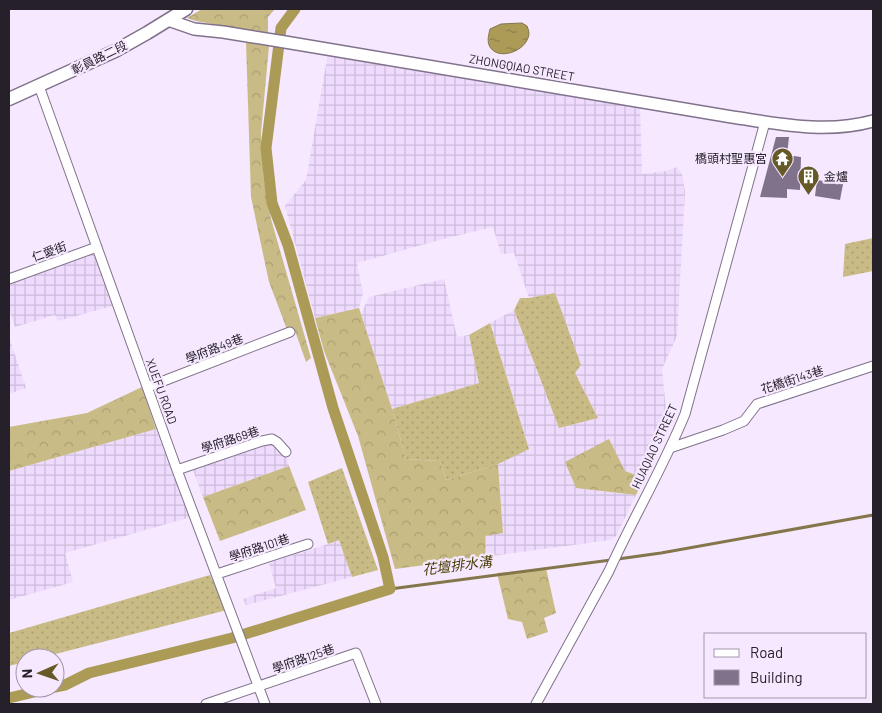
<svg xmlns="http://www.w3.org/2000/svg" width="882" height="713" font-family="Barlow,'Noto Sans TC',sans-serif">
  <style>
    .industrial { fill: url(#industrial-grid) }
    .grass { fill: url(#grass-dots) }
    .forest { fill: url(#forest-crowns) }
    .water { fill: url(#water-ripples); stroke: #84764a }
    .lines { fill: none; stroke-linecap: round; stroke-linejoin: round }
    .stream { stroke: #84764a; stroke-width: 3 }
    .canal { stroke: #ac9b57; stroke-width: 11 }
    .building { fill: #80728b }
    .minor-casing { stroke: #80728b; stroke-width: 11 }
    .tertiary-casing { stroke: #80728b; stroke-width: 14 }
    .secondary-casing { stroke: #80728b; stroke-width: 15 }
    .minor { stroke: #fff; stroke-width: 9 }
    .tertiary { stroke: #fff; stroke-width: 11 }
    .secondary { stroke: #fff; stroke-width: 12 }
    .labels { text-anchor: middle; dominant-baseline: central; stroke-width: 4.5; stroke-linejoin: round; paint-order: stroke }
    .street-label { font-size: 12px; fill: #26202a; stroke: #f5e8ff }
    .poi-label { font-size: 12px; fill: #26202a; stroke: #f5e8ff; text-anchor: end }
    .water-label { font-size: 14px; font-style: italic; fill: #4a3d03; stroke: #f5e8ff }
  </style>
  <defs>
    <pattern id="industrial-grid" width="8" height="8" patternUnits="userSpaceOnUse" patternTransform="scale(1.25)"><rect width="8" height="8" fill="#eedbfd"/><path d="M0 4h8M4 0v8" fill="none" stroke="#ccbcd9"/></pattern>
    <pattern id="grass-dots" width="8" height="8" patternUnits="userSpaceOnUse" patternTransform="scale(1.25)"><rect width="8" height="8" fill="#c9bb85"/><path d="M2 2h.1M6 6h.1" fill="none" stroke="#aca073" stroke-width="1.8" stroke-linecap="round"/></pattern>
    <pattern id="forest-crowns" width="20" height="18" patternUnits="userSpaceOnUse" patternTransform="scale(1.25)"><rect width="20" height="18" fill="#c9bb85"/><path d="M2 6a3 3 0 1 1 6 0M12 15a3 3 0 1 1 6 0" fill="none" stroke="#aca073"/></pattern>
    <pattern id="water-ripples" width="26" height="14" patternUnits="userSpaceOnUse" patternTransform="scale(1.25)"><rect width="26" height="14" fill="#ac9b57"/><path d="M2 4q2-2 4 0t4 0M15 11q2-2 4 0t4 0" fill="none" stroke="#8c7e48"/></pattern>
  </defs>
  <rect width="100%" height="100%" fill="#f5e8ff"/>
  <path class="industrial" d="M328,53L640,104L642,174L666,171L677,167L682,174L685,191L677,336L662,369L668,431L644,478L625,471L576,488L636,495L616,536L610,540L485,557V536L503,532L498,464L529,448L490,323L514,310L559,428L598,418L575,373L555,294L529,298L514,253L501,254L493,227L447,238L357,263L363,293L359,308L315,318L285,206L306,180Z
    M87,252L96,255L116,305L58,321L55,315L15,327L9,310V278Z
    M444,279L457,337L469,335L479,383L392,409L361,314L369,297Z
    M9,337L26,388L9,394Z
    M156,429L191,517L65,553L73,582L9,600V471Z
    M282,439L289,466L203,497L193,470Z
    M339,539L352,577L246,605L243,599L276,588L269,563L328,544Z"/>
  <path class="grass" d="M873,238V271L843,277L845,244Z
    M555,293L581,365L575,373L598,418L559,428L514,310L520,298H529Z
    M490,323L529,449L498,464L446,480L440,461L406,459L392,409L479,383L469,335Z
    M342,468L378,570L352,577L339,540L328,544L308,482Z
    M210,575L227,610L40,658H25V662L9,666V633Z"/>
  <path class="forest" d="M202,9H275L268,17V34L196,21L187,18Z
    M246,42L269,46L261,133L264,180L271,219L311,358L306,362L295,331L288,332L269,282L251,197Z
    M359,308L392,409L406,459L440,461L446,480L498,464L503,533L485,536V557L395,569L358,436L324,351L315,318Z
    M142,387L156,429L9,471V427L87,413Z
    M609,439L625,471L644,478L636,495L576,488L565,462Z
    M289,466L306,510L220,541L203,497Z
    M546,568L556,613L544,618L548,632L527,639L522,622L508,619L497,573Z"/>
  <path class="water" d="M522,23L527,26C528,29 529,31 529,34C527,52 496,62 489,45C487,39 489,34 490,29L501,24Z"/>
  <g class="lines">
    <path class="stream" d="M618,559L661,553L873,515
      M390,589L611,560"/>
    <path class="canal" d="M55,687L65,685L89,673L232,638L390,589L383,557L333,408L288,245L272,203L266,148L281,28L295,9
      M9,698L51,688"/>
  </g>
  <path class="building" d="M776,137H789L787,155L801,157L800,190L787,189V198L760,197Z
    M817,180L843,184L840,200L815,196Z"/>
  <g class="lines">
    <defs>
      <path id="minor" d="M39,86L177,470L265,704
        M9,279L97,247
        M148,387L290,332
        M670,448L723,430L744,421L757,404L873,366
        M177,470L262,441L272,439L277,442L286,452
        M217,574L308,544
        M206,704L356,653L376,704
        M536,704L609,571C633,518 663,468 685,414L765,122"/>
      <path id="tertiary" d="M168,20L194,29L223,32L285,42L732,117C780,124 826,134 873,121"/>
      <path id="secondary" d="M9,99L115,51L147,33L186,9"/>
    </defs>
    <use href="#minor" class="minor-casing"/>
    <use href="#tertiary" class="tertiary-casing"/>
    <use href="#secondary" class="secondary-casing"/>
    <use href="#minor" class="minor"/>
    <use href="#tertiary" class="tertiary"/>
    <use href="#secondary" class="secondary"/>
  </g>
  <defs>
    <symbol id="temple-pin" viewBox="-11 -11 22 30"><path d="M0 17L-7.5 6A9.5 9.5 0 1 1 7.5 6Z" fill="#655926" stroke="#f5e8ff"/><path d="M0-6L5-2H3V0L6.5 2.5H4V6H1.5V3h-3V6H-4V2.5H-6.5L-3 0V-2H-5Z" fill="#fff"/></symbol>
    <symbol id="building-pin" viewBox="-11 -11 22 30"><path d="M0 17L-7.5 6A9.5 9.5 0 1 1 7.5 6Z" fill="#655926" stroke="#f5e8ff"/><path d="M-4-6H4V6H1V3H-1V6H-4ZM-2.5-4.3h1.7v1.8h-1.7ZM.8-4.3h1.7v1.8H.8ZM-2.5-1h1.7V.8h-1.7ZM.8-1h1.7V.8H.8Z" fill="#fff"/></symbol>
  </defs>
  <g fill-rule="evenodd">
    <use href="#temple-pin" x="770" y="146" width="25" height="34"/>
    <use href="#building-pin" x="796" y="164" width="25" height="34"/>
  </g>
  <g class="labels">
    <g class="street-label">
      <text transform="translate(99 57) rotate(-26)">彰員路二段</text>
      <text transform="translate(522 67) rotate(10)">ZHONGQIAO STREET</text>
      <text transform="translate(49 251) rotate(-20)">仁愛街</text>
      <text transform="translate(214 348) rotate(-21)">學府路49巷</text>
      <text transform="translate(792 379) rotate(-18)">花橋街143巷</text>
      <text transform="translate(162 391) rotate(70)">XUEFU ROAD</text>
      <text transform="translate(230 439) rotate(-18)">學府路69巷</text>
      <text transform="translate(654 446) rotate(-65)">HUAQIAO STREET</text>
      <text transform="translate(259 547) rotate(-18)">學府路101巷</text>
      <text transform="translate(303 658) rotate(-19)">學府路125巷</text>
    </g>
    <g class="poi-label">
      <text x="767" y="158">橋頭村聖惠宮</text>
      <text x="824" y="176" text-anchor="start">金爐</text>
    </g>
    <g class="water-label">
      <text transform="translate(457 565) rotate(-7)">花壇排水溝</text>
    </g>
  </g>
  <rect width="882" height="713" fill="none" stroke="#26202a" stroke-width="20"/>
  <rect x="704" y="633" width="162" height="65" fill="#f5e8ff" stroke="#a298aa"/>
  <rect x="714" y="649" width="25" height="8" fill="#ffffff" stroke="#a298aa"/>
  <text x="750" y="658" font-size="15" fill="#26202a">Road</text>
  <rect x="714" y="670" width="25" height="15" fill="#80728b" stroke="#a298aa"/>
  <text x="750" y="683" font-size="15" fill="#26202a">Building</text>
  <g transform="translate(40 673) rotate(268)"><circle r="24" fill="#f5e8ff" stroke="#a298aa"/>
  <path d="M0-4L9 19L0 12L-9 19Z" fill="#655926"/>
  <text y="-8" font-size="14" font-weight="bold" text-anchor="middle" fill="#26202a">N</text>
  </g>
</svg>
